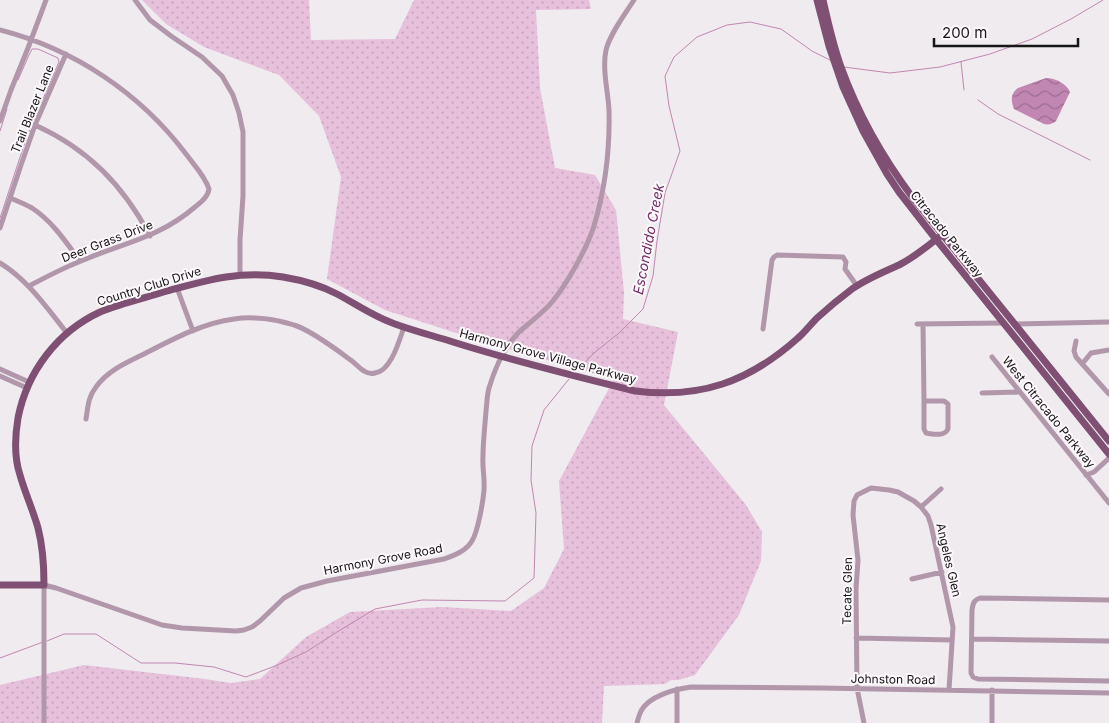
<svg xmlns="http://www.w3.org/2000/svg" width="1109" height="723" font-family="Inter,sans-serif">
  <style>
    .grass { fill: url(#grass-dots) }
    .water { fill: url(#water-waves) }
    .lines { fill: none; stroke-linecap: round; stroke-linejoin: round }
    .stream { stroke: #c186b2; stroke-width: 1 }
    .minor { stroke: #b297ab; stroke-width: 5 }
    .major { stroke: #7f5073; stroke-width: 7 }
    .labels { text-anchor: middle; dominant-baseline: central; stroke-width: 4; stroke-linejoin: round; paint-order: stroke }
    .street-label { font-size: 12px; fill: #171617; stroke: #fdf8fb }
    .water-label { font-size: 14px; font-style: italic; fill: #742c65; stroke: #fdf8fb }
  </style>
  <defs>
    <pattern id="grass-dots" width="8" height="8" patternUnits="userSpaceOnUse" patternTransform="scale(1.25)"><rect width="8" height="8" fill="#e7c0dc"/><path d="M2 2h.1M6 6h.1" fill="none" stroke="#c5a4bc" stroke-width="1.8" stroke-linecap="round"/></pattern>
    <pattern id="water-waves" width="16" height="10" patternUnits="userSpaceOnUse" patternTransform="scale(1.25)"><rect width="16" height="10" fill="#c186b2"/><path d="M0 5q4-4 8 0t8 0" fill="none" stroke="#9c6d90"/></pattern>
  </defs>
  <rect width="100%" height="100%" fill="#efebee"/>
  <path class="grass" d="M142,0H309L311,40L395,39L414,0H589L591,9L536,10L540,88L555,168L595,175L616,210L624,293L623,319L678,332L664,405L746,505L762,532L761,561L739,615L695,675L679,680H671L665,684L604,686L602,723H0V685L84,665L205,679L231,683L260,679L306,637L350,612L442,607L511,611L544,588L564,549L559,481L614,379L490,344L385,310L327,279L341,177L319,116L279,75L204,47L166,24Z"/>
  <path class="water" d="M1046,78C1055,78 1067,84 1070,92L1056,121C1053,124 1048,125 1044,124L1014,109C1011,101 1010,94 1018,88Z"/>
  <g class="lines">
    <path class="stream" d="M961,62L964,90
      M844,67L890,73L940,67L990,54L1032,39L1071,19L1103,0
      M978,100L998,114L1090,160
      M0,131L7,109
      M0,218L27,136L59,62L58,58L38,49H32L29,55L18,80
      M574,374L594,353L619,333L643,309L653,276L657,241L665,193L680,151L669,106L665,76L674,57L697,37L727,25L750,22L781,29L812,51L832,61
      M47,641L64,634H96L141,663H175L214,667L246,677L275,666L306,652L337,632L375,609L422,600L505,601L534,578L536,513L531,480L532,446L544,410L569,379
      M0,658L43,642"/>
    <path class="minor" d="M135,0L150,20L171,36L202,57L222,76L233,95L239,113L243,132V196L240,240V275
      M0,30C74,49 140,93 186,154C194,165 205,176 209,189C208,197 201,202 195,207C159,238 123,243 81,261C63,268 46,277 29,286
      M0,121L11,90L28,48L46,0
      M35,125C88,149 123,185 150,236
      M10,198C17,201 25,204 32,208C52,221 66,242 80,261
      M0,228L21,165L35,125L66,54
      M0,263C28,280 47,308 67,333
      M177,288L193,331
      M917,324L1004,323
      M923,324L924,401
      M1015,324L1109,322
      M763,329L772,260L774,257L777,255L843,257L846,262L845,269L857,286
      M1076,341L1074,351L1076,357L1109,394
      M992,357L1109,503
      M1082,364L1091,353L1109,350
      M0,369L29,382
      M0,376L27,388
      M982,393L1020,392
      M924,401H944L948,404V429C944,437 933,434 926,433L924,429Z
      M86,419C88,407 88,397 96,387C108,370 128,362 146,353C173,339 203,323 234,319C253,316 276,319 294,325C311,330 337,350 352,361C356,364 359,368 364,371C367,373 371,374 375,373C391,371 399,341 404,327
      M1086,475L1094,472L1109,458
      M921,507L941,489
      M912,579L942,572
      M1109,600L980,598C974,600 973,603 972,610L971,673L973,677L978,679L1109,681
      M856,638L952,640
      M972,639L1109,641
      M992,690V723
      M44,723V585L56,588L162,625L182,628L236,631L244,630L252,627L260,621L284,598L301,588L327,581L444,559C455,555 466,551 472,541C478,531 483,502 484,490C485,479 482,467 483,456C483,441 485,426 486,411C487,403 487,395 489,388C495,368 504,347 519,332C530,322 543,313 552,302C567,284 587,248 594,226C605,189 610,148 609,110C608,91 602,69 606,50C610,34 625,14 634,0
      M637,723C638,719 639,715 641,711C649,696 675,689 691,687L820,688L1109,693
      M677,723V689
      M864,723L857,688L856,589L858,560L853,515L854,501L857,495L871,488L889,490L898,492L914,501L921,507L928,516L931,525L953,627L949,690"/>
    <path class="major" d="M817,0L829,46L843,87L863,131L887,174L899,192L931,233L1109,454
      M823,0C828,22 833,45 841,67C858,114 883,158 913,198L1109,441
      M0,585H44C44,566 43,547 38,528C33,510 25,493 20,475C14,457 15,436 18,418C27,372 57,332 100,312C122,303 145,298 167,291C207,280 241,270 283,277C301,280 320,285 337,294C356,304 374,317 395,324C414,331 434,336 453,342C513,361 574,376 635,391C700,399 749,382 798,338C805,332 810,325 817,318C828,308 840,298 852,289C866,279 883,272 899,265C915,257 929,245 943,234"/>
  </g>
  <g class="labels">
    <g class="street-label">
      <text transform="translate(32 109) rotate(-68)">Trail Blazer Lane</text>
      <text transform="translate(947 234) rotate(51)">Citracado Parkway</text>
      <text transform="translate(107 241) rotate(-21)">Deer Grass Drive</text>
      <text transform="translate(149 286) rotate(-17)">Country Club Drive</text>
      <text transform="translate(548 356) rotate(15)">Harmony Grove Village Parkway</text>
      <text transform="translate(1049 412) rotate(51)">West Citracado Parkway</text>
      <text transform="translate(383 559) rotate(-11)">Harmony Grove Road</text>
      <text transform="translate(949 560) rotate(77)">Angeles Glen</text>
      <text transform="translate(847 591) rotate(-89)">Tecate Glen</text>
      <text transform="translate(893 679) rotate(1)">Johnston Road</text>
    </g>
    <g class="water-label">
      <text transform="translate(648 239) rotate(-79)">Escondido Creek</text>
    </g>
  </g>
  <path d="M934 38v8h144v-8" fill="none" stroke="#171617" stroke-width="2.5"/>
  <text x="942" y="38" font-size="15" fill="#171617" stroke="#fdf8fb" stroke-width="4" paint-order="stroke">200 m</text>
</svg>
